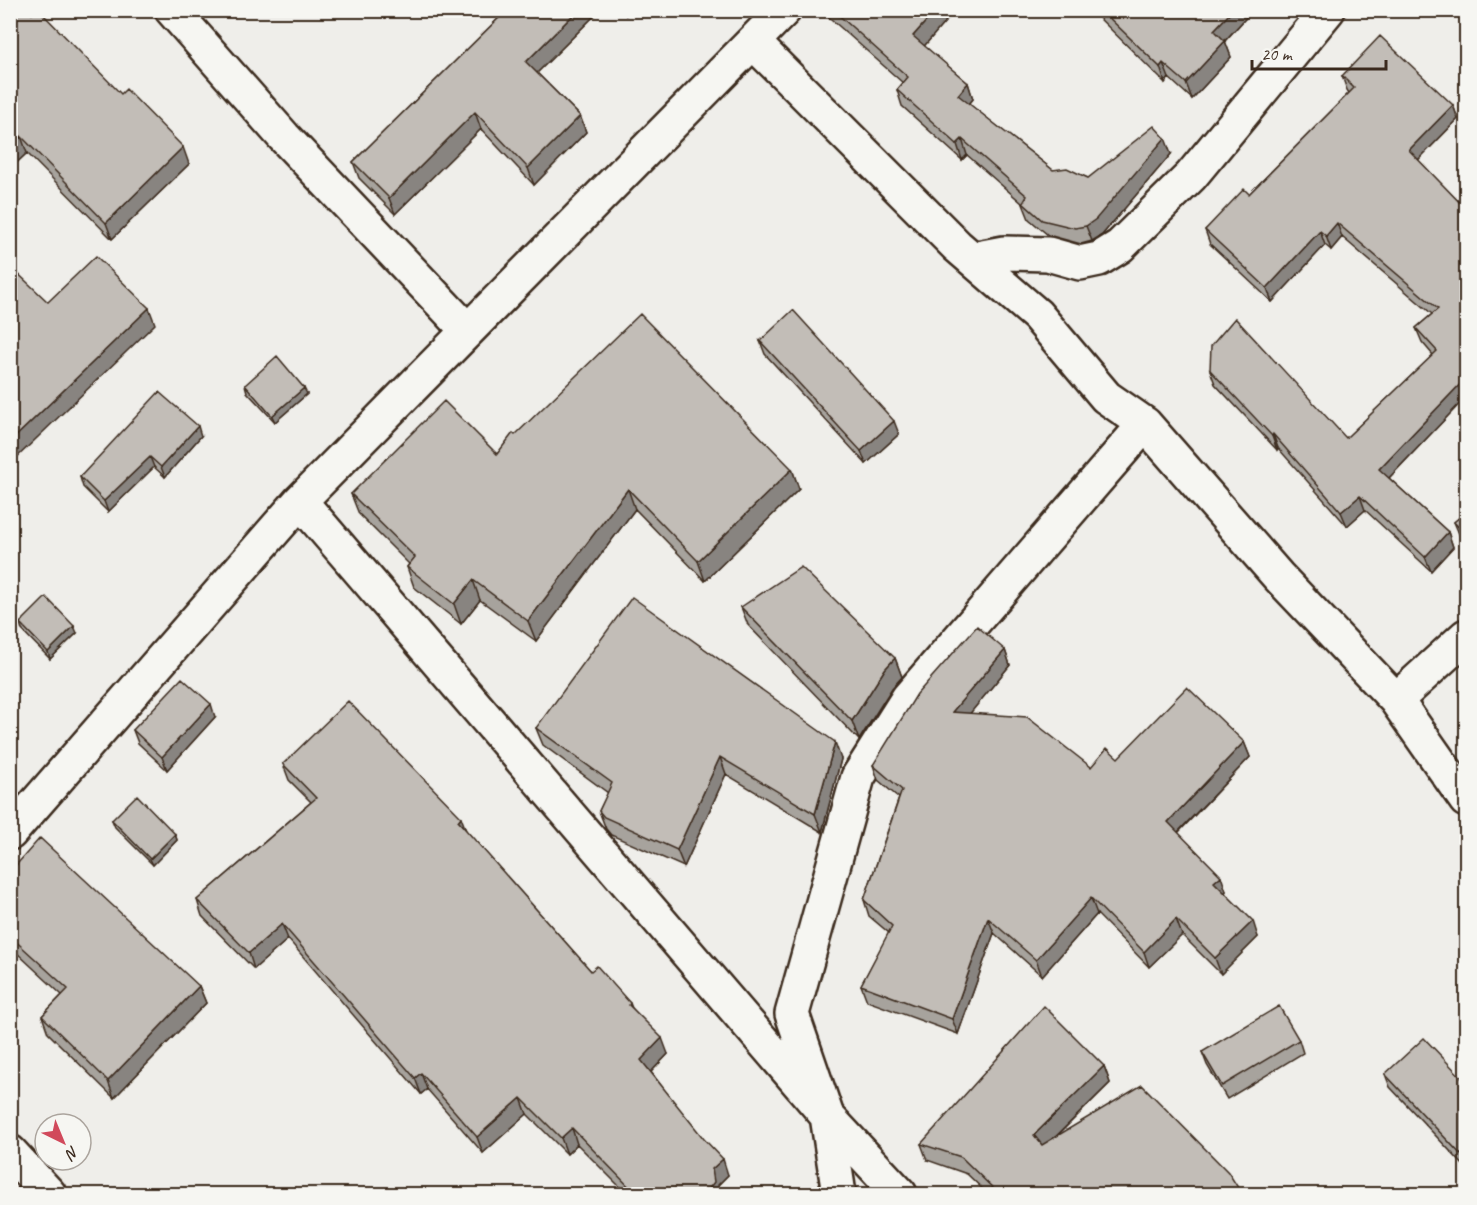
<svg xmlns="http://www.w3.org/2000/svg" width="1477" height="1205" font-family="Caveat,sans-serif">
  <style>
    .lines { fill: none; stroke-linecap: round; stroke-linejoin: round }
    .minor-casing { stroke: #3b2a1e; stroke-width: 38 }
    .minor { stroke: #f6f6f2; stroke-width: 33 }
    .wall { fill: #a7a39d; stroke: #3b2a1e; stroke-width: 1.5 }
    .shaded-wall { fill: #888480; stroke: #3b2a1e; stroke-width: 1.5 }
    .building { fill: #c2bdb7; stroke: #3b2a1e; stroke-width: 1.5 }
  </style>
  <rect width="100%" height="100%" fill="#efeeea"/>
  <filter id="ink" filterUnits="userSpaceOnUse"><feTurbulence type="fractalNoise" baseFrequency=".0167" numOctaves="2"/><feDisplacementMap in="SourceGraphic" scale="12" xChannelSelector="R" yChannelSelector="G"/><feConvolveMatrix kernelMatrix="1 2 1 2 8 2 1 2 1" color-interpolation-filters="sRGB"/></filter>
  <g filter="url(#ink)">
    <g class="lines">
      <defs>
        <path id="minor" d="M172,10L284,137L467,330
          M754,43L957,246L1037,315L1106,397L1145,424L1278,576L1396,700L1466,800
          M972,259L1004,253L1048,254L1080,263L1099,259L1120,246L1191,176L1328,10
          M300,501L827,1116L900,1194
          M1396,700L1466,636
          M10,833L300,501L784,10
          M10,1152L49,1194
          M839,1194L827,1116L792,1014L858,777L908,698L1145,424"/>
      </defs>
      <use href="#minor" class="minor-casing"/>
      <use href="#minor" class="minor"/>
    </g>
    <path class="wall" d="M10,10L189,164L112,239L27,153L10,169Z
      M507,10H600L537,73L580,116L586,132L534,185L481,129L395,214L359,178L353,162Z
      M950,10L951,15L924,46L968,83L973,99L969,104L1053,170L1088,178L1171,154L1102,235L1092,241L1081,244L1048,235L1029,219L1023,204L967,155L962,160L902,106L897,90L903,83L822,11Z
      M1091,10H1253L1225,41L1231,57L1192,99L1169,78L1165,83Z
      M1342,76L1453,105L1458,119L1418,160L1467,210V396L1389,478L1448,532L1453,547L1431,571L1365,510L1347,526L1278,448L1277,450L1215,384L1210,370L1346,438L1433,355L1422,342L1416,328L1432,314L1342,237L1331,250L1325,245L1272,302L1210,244L1205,230L1249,194L1349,93L1347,90Z
      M760,341L899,434L866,464L765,354Z
      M245,385L307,394L275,422L247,392Z
      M515,435L792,469L799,489L705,581L635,509L536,641L480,600L461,624L414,587L407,567L409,564L359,514L351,494L497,454Z
      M201,436L165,477L154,467L108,512L83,487L80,477Z
      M1467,511V544L1460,536L1454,522Z
      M741,607L895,658L902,677L892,688L859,740L748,625Z
      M20,623L77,633L50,659L22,630Z
      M1005,650L1010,665L970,713L1091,767L1118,758L1244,742L1250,757L1178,833L1226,891L1225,893L1258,937L1221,974L1182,935L1149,967L1097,914L1042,976L994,933L958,1034L867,1001L861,985L889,933L869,916L864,900L899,798L878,780L873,765Z
      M215,717L167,770L138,743L133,730Z
      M536,728L841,759L822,832L726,774L684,867L611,835L606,829L599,811L608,793L543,745Z
      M283,764L466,831L591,971L630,1003L632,1008L668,1054L651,1072L728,1175L718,1185L719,1194H627L577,1144L567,1154L527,1114L483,1153L427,1089L421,1094L288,939L254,969L202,916L197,900L311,802L289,780Z
      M112,820L175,834L177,840L153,865L115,827Z
      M10,872L199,986L206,1003L114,1098L48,1033L42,1016L62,995L17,953L10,960Z
      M1299,1040L1303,1053L1227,1099L1207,1065L1202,1052Z
      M1104,1066L1110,1083L1056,1137L1243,1194H988L967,1174L927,1160L921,1144Z
      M1385,1074L1467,1083V1169L1390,1087Z"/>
    <path class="shaded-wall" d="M578,10H600L532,78L526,62Z
      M624,10H629L626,15Z
      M936,10H950L951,15L919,52L913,36Z
      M1233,10H1253L1220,46L1214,30Z
      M1225,41L1231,57L1192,99L1186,83Z
      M1163,63L1169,78L1165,83L1160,67Z
      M968,83L973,99L964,110L958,95Z
      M1453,105L1458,119L1414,164L1409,150Z
      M475,112L481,129L395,214L389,198Z
      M580,116L586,132L534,185L528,168Z
      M21,136L27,153L10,169V147Z
      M1165,138L1171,154L1102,235L1092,241L1086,226Z
      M962,139L967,155L962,160L957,144Z
      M183,147L189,164L112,239L106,223Z
      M1337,223L1342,237L1331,250L1326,236Z
      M1320,231L1325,245L1272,302L1267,288Z
      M149,308L155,324L10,464V442Z
      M1467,377V396L1384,483L1379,469Z
      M304,388L307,394L275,422L272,416Z
      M894,421L899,434L866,464L861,451Z
      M198,426L201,436L165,477L161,467Z
      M1273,434L1278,448L1277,450L1272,436Z
      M150,457L154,467L108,512L104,501Z
      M792,469L799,489L705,581L698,561Z
      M628,489L635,509L536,641L528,621Z
      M1360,496L1365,510L1347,526L1341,512Z
      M1448,532L1453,547L1431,571L1425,557Z
      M473,580L480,600L461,624L454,604Z
      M74,626L77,633L50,659L48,652Z
      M1005,650L1010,665L958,728L952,712Z
      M895,658L902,677L892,688L859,740L852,721L885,669Z
      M211,704L215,717L167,770L162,757Z
      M835,742L841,759L822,832L815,814Z
      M1244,742L1250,757L1173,837L1168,822Z
      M720,757L726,774L684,867L677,850Z
      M461,817L467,833L458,821Z
      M175,834L177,840L153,865L150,859Z
      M1221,876L1226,891L1220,898L1214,882Z
      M1091,898L1097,914L1042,976L1036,960Z
      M988,918L994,933L958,1034L952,1019Z
      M1176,919L1182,935L1149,967L1144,952Z
      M1253,921L1258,937L1221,974L1215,958Z
      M282,924L288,939L254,969L249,953Z
      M10,937L17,953L10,960Z
      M199,986L206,1003L114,1098L108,1081Z
      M662,1038L668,1054L647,1076L641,1060Z
      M1104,1066L1110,1083L1040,1152L1034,1135Z
      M421,1073L427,1089L421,1094L415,1078Z
      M521,1098L527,1114L483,1153L477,1137Z
      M572,1128L577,1144L567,1154L561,1138Z
      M723,1159L728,1175L718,1185L719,1194H705L712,1169Z"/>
    <path class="building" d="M10,10H28L32,14L36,10H39L121,94L126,89L183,147L106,223L21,136L10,147Z
      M507,10H578L526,62L580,116L528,168L475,112L389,198L353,162Z
      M833,10H936L913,36L968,83L958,95L1053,170L1067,168L1088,178L1154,126L1165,138L1096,219L1086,226L1075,228L1042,220L1023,203L1027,196L962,139L957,144L897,90L908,77Z
      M1101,10H1233L1214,30L1225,41L1186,83L1163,63L1160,67Z
      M1380,36L1453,105L1409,150L1467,210V377L1379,469L1448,532L1425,557L1360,496L1341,512L1273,434L1272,436L1210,370L1211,346L1235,318L1346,438L1437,351L1416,328L1438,309L1337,223L1326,236L1320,231L1267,288L1205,230L1244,189L1249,194L1354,88L1342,76Z
      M96,256L149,308L10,442V266L48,302Z
      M793,310L894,421L861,451L760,341Z
      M640,314L792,469L698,561L628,489L528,621L473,580L454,604L407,567L415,557L351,494L444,401L497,454L513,433L515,435Z
      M277,356L304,388L272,416L245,385Z
      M159,392L198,426L161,467L150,457L104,501L80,477Z
      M1467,511V536L1454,522Z
      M801,567L895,658L885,669L852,721L741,607Z
      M46,597L74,626L48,652L20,623Z
      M632,597L835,742L815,814L720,757L677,850L604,817L599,811L612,783L536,728Z
      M977,626L1005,650L952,712L1027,717L1091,767L1107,748L1118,758L1187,687L1244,742L1168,822L1221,876L1214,882L1253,921L1215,958L1176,919L1144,952L1091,898L1036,960L988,918L952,1019L861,985L892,926L864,900L902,790L873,765L917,694Z
      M182,678L211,704L162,757L133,730Z
      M348,701L461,817L458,821L591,971L597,966L630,1003L629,1005L662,1038L641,1060L704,1139L723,1159L712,1169L714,1182L705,1194H636L572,1128L561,1138L521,1098L477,1137L421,1073L415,1078L282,924L249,953L197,900L316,798L283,764Z
      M137,795L175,834L150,859L112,820Z
      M40,838L199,986L108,1081L42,1016L68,989L10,936V872Z
      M1044,1006L1104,1066L1034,1135L1042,1145L1142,1085L1228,1172L1242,1194H999L961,1157L921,1144Z
      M1279,1006L1299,1040L1222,1086L1202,1052Z
      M1424,1038L1467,1083V1161L1385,1074Z"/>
  </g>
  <rect width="1477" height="1205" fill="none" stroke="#f6f6f2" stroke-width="36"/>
  <rect x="18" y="18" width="1441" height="1169" fill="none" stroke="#3b2a1e" stroke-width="2" filter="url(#ink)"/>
  <g transform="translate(63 1142) rotate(137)"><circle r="28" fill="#f6f6f2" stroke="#aba49d" stroke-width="1.5"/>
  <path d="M0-4.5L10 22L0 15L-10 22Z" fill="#d1495b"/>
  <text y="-9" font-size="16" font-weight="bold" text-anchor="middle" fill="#3b2a1e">N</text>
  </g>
  <path d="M1252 60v9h134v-9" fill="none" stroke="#3b2a1e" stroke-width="3"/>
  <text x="1261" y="60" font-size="18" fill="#3b2a1e" stroke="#f6f6f2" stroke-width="4.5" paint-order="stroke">20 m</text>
</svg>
